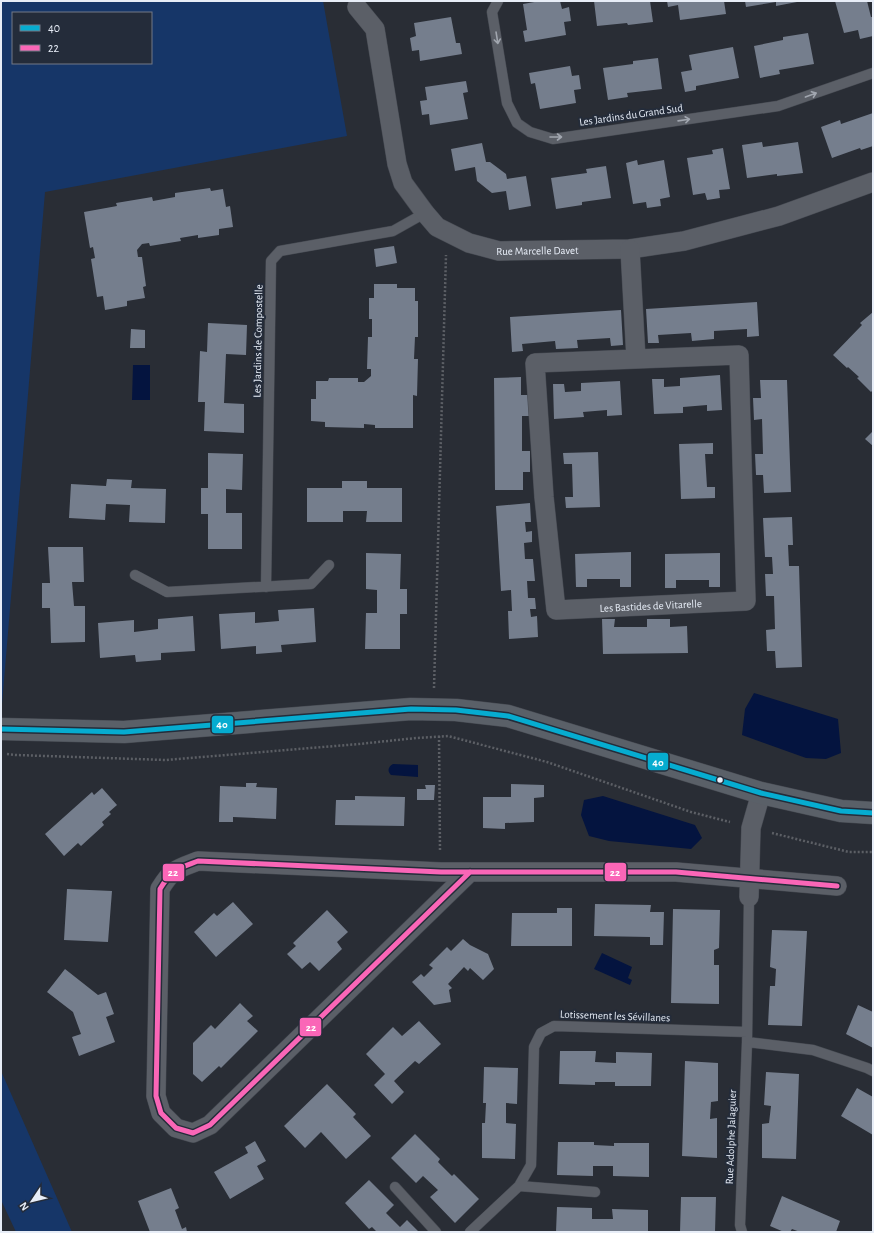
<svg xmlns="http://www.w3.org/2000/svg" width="874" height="1233" font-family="'Alegreya Sans',sans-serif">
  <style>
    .green { fill: #163668; fill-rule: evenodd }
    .water { fill: #04143f }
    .building { fill: #757e8d }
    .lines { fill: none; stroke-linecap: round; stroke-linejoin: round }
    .lane-casing { stroke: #454951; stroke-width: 11 }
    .street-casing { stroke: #454951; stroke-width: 20 }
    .secondary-casing { stroke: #454951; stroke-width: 23 }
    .path { stroke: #5c5f65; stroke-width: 2.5; stroke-dasharray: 2 2; stroke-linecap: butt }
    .lane { stroke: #5b5f67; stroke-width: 10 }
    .street { stroke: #5b5f67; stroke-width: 19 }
    .secondary { stroke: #5a6068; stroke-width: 22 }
    .bus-1-casing { stroke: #242c3a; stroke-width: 8 }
    .bus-2-casing { stroke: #242c3a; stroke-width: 8 }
    .bus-1 { stroke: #06acd0; stroke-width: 5 }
    .bus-2 { stroke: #fa66b7; stroke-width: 5 }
    .oneway { stroke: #a1a6af }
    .bus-dot { fill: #e7edf7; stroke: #242c3a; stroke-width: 1.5 }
    .labels { text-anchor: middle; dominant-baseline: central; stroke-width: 4; stroke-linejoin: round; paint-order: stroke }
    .street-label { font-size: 11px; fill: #e7edf7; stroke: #242c3a }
    .line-badge { stroke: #242c3a; stroke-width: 1.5 }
    .badge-label { font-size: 11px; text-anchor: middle; font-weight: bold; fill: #fff }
  </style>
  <rect width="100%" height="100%" fill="#292d35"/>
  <path class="green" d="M1,1H323L347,136L45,192L1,716ZM13,13H151V63H13Z
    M1,1071L72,1232H16L1,1200Z"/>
  <path class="water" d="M133,365H150V400H132Z
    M754,693L838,719L841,753L826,759L806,758L742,735L745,709Z
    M393,764L418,765V777L391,775C387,771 388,767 393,764Z
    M603,796L695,825L702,838L691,849L609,841L589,836L581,815L584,800Z
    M602,953L632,967L628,978L632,980L630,985L594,969Z"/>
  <path class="building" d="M540,1H560L562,9L569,7L571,21L564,22L566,35L525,42L523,31L527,30L523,4Z
    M594,1H650L653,22L628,25L627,23L597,26Z
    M667,1H724L726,14L680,20L678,5L668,7Z
    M745,1H797V2L776,6V2L746,7Z
    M835,1H867L871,17H873V36L860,39L858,30L844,33Z
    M451,17L456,43H460L462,54L420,61L419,50L412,51L410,38L416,36L414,23Z
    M808,33L814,64L779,70L780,74L760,78L754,46L783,40V37Z
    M733,47L739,78L696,86V90L685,92L681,72L692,70L689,55Z
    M658,58L662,89L627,93L628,97L608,100L603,68L633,64V61Z
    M570,66L572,76L579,75L581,89L574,90L576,103L540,109L535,83L531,84L529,73Z
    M466,81L468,92L463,93L468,119L430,125L429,114L422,115L420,101L427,100L425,87Z
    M873,113V146L861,150L860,148L832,158L821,127L840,120L841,124Z
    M762,142L763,147L798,142L803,173L777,176V174L747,178L742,145Z
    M482,143L486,162H490L506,174L507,179L526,176L531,206L509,210L506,191L492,193L477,181L475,167L455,171L451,149Z
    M723,148L730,189L719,190L720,198L707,200L705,193L693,195L687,158L713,154L712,150Z
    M637,160L638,165L664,160L670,197L660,199L661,206L647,208L646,202L633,204L626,163Z
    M606,166L611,198L582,202V205L556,209L551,178L587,173L586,169Z
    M210,188L211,191L223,189L226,207L230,206L233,227L219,229V235L198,238V235L180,238L181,241L150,246L149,243L142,244L137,250L138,257H142L146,286L143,287L145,298L127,301V306L105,310L103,296L97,297L91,259L95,258L93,247L90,248L84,212L117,206L116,203L152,197L153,201L175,197V193Z
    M394,246L397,263L376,267L374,249Z
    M374,284H397V288H415V301H418V337H415L414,359H418L417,396L413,395V428H375V425L364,424V428L325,427V422L311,421V399H316V381H328L329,378H358V382H364L371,376V369H367L368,337H372V319H369V298H374Z
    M757,302L759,336L747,337V329L714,331V339L692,341L691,333L658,335L659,343H648L646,309Z
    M621,310L623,345L611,346L610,338L577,340L578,348L556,349L555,341L522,344L523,351L512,352L510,317Z
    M873,312V390L871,392L857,378L859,377L848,367L847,368L833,355L862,325L860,323Z
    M208,323L247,325L246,355L226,354L224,403L244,404V433L204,431L205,402H198L200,351L207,352Z
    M131,329L145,330V348H130Z
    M720,375L722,410L707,411V405L683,407V413L654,414L652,379H664V387L680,386V378Z
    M521,377V395H529V416H522V451H530V472H523V490H495L494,378Z
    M760,380H787L791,492L764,493L763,475H756L755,454H763L762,419L754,420L753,398H761Z
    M620,381L622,415L607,416V410L583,412L584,417L554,419L553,384H564L565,392L581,391V383Z
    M873,431V446L865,439Z
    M713,443V454H705L707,487H715V498L681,499L679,444Z
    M598,452L600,507L566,508L565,497H573L572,464H564L563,453Z
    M208,453L243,454L242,490L226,489V513H242V549H208V514H201V488H208Z
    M107,479L132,480L131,488L166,489L165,523L129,522L130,505L106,504L105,520L69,518L71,484L106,486Z
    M342,481H367V488H402V522H366L367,511H343V522H307V488H342Z
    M530,503L531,522H525L526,532L532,531V542L524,543L525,559H533L535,581H527L528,598H535L536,609H530L531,617L537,616L538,637L509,639L508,611H512L511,590L501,591L496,506Z
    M792,517L793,545H788L789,566H799L802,667L776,668L775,651H767L766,630L775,629L774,596H766L765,574H773L772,557H765L763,518Z
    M48,547H83L84,582H72L74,606H85V642L51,643L50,608H42V583H50Z
    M631,552V587H620V579H587V587H576L575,554Z
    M366,553L401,554L400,589H407V614H400V649H365L366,613H377V590L366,589Z
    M720,553V587H709V580H676V588H665V554Z
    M314,608L316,642L281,645L282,652L256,654V646L221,649L219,614L255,612V623L279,621L278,610Z
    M193,616L195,651L161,653V660L136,662L135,655L100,658L98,623L134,620V632L158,629V619Z
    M602,619H615L614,627H647V619H670V627L687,626L688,653L603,654Z
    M246,783H257L256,787L277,788L276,819L233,817V822H219L220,786L246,787Z
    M511,784L544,785V797L534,798V822L505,823V829L483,828V797H511Z
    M425,785H435L434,800H417V789H426Z
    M102,788L117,805L109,812L111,814L102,822L104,825L81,846L78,843L64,856L45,834L92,792L94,795Z
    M355,796L405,797L404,826L335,825L336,800H355Z
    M67,889L112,891L108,942L64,940Z
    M233,902L253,924L216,957L194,932L214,913L217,916Z
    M595,904L651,905L650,912H664L663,945H650V937L594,936Z
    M557,908H572V946H511L512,913H557Z
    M673,909L720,910L719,948L714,950V965H719V1004L671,1003Z
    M327,910L348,932L337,942L342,949L319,971L310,962L302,969L287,954L296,946L293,943Z
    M772,930L807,931L802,1026L768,1025L770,986H775L776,969L770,967Z
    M463,939L470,945L488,954L494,969L483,980L470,968L468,971L464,967L448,984L452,988L449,990L451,1002L434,1005L412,982L421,974L424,977L433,968L429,965L447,947L451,951Z
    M65,969L98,995L106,992L114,1014L106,1017L115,1042L79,1056L72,1037L81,1034L73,1012L47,992Z
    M240,1003L253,1016L247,1021L258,1031L221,1068L219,1066L202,1082L193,1074V1043L211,1025L215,1029Z
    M858,1005L873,1012V1048L846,1034Z
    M419,1021L441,1044L419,1064L415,1061L394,1081L404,1092L392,1104L374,1085L385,1074L366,1054L393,1027L402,1036Z
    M560,1051H596L595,1062L616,1063V1052L652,1053L651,1086H615V1082H595V1085L559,1084Z
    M685,1061L718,1063V1101L711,1102L710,1119L717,1118V1158L682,1156Z
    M484,1067L518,1068L517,1104L506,1103V1123L516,1124L515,1159L482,1158V1123H485L486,1103H483Z
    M766,1072L799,1074L796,1159L762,1158V1124L769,1123L771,1106L764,1105Z
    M327,1084L356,1114L353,1117L371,1136L346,1159L321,1132L305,1148L284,1126Z
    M857,1088L873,1097V1135L841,1116Z
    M415,1134L440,1159L438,1162L452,1176L454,1174L479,1199L455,1223L430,1197L438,1190L423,1176L416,1183L391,1158Z
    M255,1141L266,1161L257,1166L264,1179L230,1199L214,1172L248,1153L245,1147Z
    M558,1142H594V1145L614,1146V1143H649V1177L613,1176V1166H593V1176L557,1175Z
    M369,1180L394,1205L386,1213L400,1227L407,1220L419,1232H377L372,1227L369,1229L345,1203Z
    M171,1188L179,1208L175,1210L182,1229L186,1227L187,1232H150L138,1201Z
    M782,1196L840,1221L836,1232H800L792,1229L790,1232H784L770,1226Z
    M681,1197H716L715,1232H680Z
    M557,1207L592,1208V1219H613L612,1209L648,1210V1232H556Z"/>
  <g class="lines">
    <defs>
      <path id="lane" d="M498,1L492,12L507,103L517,123L530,132L553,139L778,106L873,73
        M135,575L167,592L311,584L329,565
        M266,587L271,261L280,251L393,231L425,213
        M747,1042L813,1050L867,1068L873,1071
        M519,1186L595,1192
        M395,1187L436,1232
        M470,1232L519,1186L531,1165L534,1047L541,1033L554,1026L747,1032
        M742,1232L740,1225L747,1042L749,897"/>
      <g id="street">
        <path id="s1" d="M357,7L375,29L397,164L403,183L425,213L437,227L469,243L499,251L630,249L684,241L779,216L873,182"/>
        <path id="s2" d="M630,249L636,359L535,363L544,497L556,610L746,601L739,355L636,359"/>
        <path d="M470,872L210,1125L193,1133L176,1128L161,1113L156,1096L160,889C172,869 177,869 198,861L441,872H676L837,886"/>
        <path d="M749,897L751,828L761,793"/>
      </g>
      <path id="secondary" d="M1,729L124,732L411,709L456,710L508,716L761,793L841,811L873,813"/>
    </defs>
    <use href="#lane" class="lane-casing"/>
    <use href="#street" class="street-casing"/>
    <use href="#secondary" class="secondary-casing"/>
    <path class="path" d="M434,688L446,255
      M439,736L440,851
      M7,754L16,755L166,760L359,744L416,738L448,736L547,762L691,812L730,822
      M772,833L849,852H873"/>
    <use href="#lane" class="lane"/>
    <use href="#street" class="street"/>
    <use href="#secondary" class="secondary"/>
    <defs>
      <path id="bus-1" d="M1,729L124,732L411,709L456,710L508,716L761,793L841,811L873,813"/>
      <path id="bus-2" d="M470,872L210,1125L193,1133L176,1128L161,1113L156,1096L160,889C172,869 177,869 198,861L441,872H676L837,886"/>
    </defs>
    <use href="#bus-1" class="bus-1-casing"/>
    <use href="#bus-2" class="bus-2-casing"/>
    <use href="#bus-1" class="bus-1"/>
    <use href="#bus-2" class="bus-2"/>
  </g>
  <defs><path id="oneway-shaft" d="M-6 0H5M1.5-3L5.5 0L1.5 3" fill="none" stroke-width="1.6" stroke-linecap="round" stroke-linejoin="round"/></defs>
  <g class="oneway">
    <use href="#oneway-shaft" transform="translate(497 38) rotate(81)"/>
    <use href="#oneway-shaft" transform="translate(811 95) rotate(-20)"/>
    <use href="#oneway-shaft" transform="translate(684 120) rotate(-8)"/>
    <use href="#oneway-shaft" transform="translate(556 137)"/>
  </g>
  <circle class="bus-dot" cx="720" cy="780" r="3.5"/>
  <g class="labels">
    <g class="street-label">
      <text transform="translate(631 115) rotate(-8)">Les Jardins du Grand Sud</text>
      <text stroke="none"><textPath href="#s1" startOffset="346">Rue Marcelle Davet</textPath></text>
      <text transform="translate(258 341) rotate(-89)">Les Jardins de Compostelle</text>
      <text stroke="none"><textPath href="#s2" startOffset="554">Les Bastides de Vitarelle</textPath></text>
      <text transform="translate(615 1016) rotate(2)">Lotissement les Sévillanes</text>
      <text transform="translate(731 1137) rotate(-88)">Rue Adolphe Jalaguier</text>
    </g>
  </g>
  <g class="line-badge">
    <rect x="211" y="715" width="23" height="19" rx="4" fill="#06acd0"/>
    <rect x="647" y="752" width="22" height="19" rx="4" fill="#06acd0"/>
    <rect x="604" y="862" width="23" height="20" rx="4" fill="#fa66b7"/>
    <rect x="162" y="863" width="23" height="19" rx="4" fill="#fa66b7"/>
    <rect x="299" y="1017" width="23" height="20" rx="4" fill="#fa66b7"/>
  </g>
  <g class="badge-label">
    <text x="222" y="728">40</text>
    <text x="658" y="766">40</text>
    <text x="615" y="876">22</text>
    <text x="173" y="876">22</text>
    <text x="311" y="1031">22</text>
  </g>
  <rect width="874" height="1233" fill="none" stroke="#e7edf7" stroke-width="4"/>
  <rect x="12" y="12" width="140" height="52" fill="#242c3a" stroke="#727986"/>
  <rect x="20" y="25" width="20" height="6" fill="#06acd0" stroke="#727986"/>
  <text x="48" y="32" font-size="12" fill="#e7edf7">40</text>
  <rect x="20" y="45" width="20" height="6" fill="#fa66b7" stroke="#727986"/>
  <text x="48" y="52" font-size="12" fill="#e7edf7">22</text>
  <g transform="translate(32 1201) rotate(235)" stroke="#242c3a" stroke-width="3" paint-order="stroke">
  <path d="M0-3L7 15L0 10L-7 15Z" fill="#e7edf7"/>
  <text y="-6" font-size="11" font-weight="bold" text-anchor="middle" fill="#e7edf7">N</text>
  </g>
</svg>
